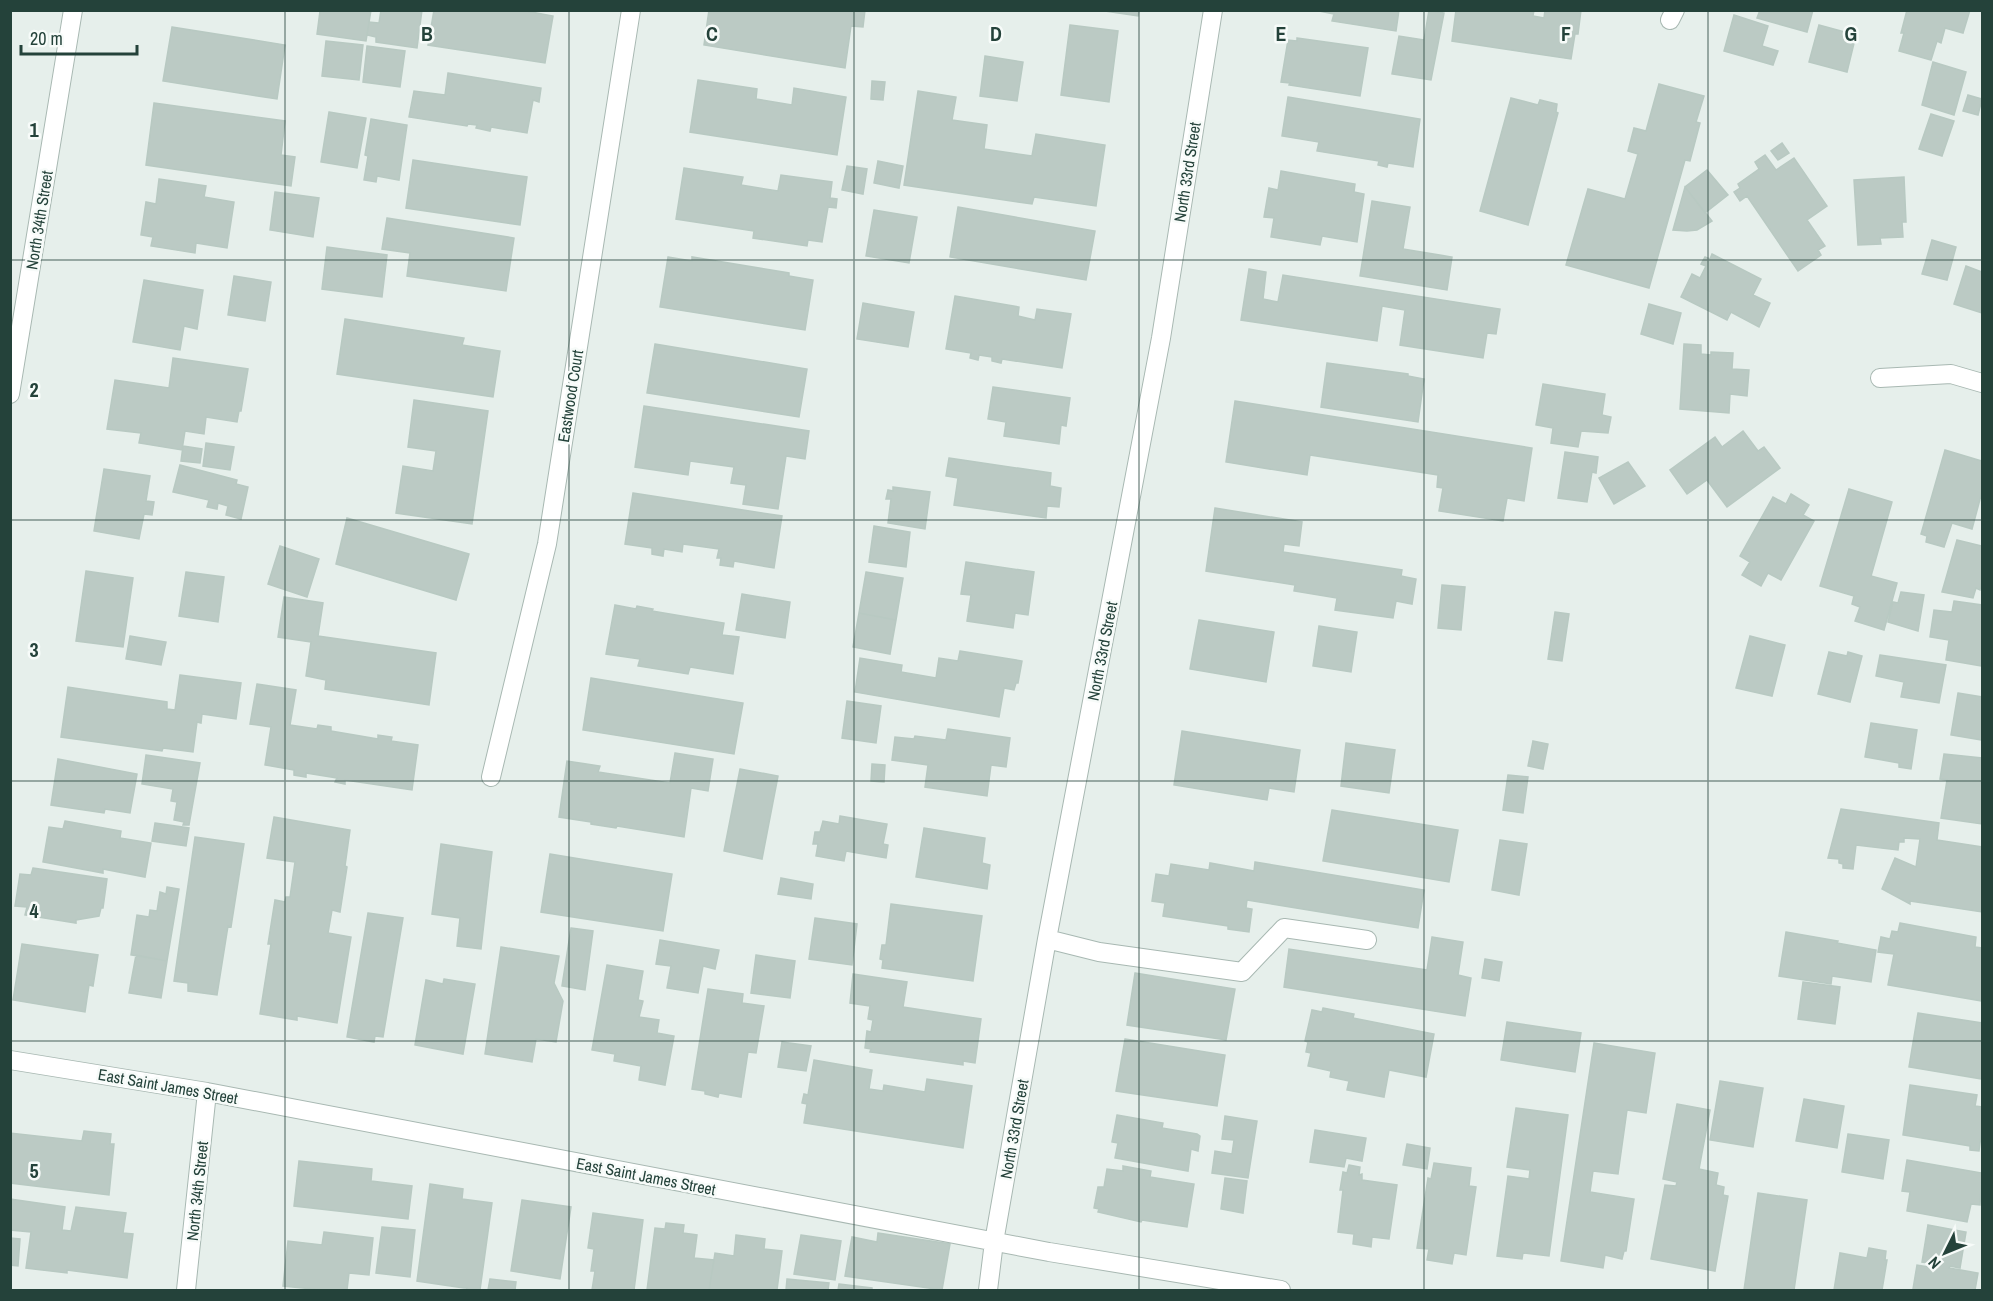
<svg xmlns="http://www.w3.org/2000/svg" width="1993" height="1301" font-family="'Archivo Narrow',sans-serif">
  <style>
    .building { fill: #bbcac4; stroke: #b8c9c2; stroke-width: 1.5 }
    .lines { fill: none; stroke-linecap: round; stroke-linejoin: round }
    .minor-casing { stroke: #a8b8b2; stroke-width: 20 }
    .minor { stroke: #fff; stroke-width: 18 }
    .grid { fill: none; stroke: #24423a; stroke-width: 1.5; stroke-opacity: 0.55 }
    .labels { text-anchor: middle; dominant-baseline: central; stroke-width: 5; stroke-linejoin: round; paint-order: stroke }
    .street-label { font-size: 16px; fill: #24423a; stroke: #f7fbf9 }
    .grid-label { font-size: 20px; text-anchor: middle; font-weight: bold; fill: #24423a; stroke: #f7fbf9; stroke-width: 5; stroke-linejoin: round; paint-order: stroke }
  </style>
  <rect width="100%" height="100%" fill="#e6efeb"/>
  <path class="building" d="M317,10H371L366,41L317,34L320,11Z
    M381,10H422L417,48L376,42V37L367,35L369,22L379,23Z
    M434,10H521L553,16L545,63L428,45Z
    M709,10H865L863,27L851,26L845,68L704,45Z
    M1098,10H1139L1138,16Z
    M1314,10H1399L1396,31L1332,21L1334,14Z
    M1429,10L1444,13L1431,80L1392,74L1399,36L1424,40Z
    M1456,10H1534L1533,16L1544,18L1545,10H1581L1578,34H1575L1571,59L1452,41Z
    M1760,10H1813L1807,32L1757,18Z
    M1907,10H1970L1963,33L1945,28L1941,43L1937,41L1931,60L1899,51L1904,33H1901Z
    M1734,15L1768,26L1762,46L1778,51L1773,65L1724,51Z
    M1070,25L1118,31L1109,102L1061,95Z
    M1819,25L1856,35L1847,72L1809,62Z
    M172,27L285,45L277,99L163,81Z
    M1297,38L1368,48L1360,96L1289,85L1290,83L1281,82L1288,40L1297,41Z
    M326,41L363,45L359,80L322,76Z
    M367,46L405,51L400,87L363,82Z
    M985,56L1023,62L1017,101L980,96Z
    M1933,62L1966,72L1954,115L1922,105Z
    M448,73L541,88L539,102L533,100L527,133L491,127L490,131L476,128L477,125L468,124L467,126L409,117L414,91L445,95Z
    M698,80L757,89L756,99L792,105L794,88L846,97L837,155L690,132Z
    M872,81L885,82L883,100L871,99Z
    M1659,84L1704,96L1696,122L1700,123L1690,161L1685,160L1649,288L1566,265L1588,189L1625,199L1638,154L1628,151L1634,128L1646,131Z
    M918,91L956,97L952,120L987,125L984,149L1032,156L1036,134L1105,145L1096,206L1034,197L1032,204L904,185Z
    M1968,95L1982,99L1978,115L1963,111Z
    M1288,97L1420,119L1413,167L1388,163L1387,167L1378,165L1379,161L1317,151L1319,142L1282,136Z
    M1511,98L1538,105L1540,100L1557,104L1556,112L1558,113L1528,225L1480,211Z
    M154,103L285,121L281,155L295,157L291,186L146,165Z
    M329,112L366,118L357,168L321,162Z
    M1931,114L1954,121L1942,156L1919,149Z
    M371,119L407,125L399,180L377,176L376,182L364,180L368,156L365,155Z
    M1782,143L1789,153L1778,160L1771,151Z
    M1765,155L1776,170L1794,158L1827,206L1807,220L1825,246L1818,250L1821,255L1798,271L1747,196L1740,201L1734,192L1740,188L1738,184L1759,169L1755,162Z
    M413,160L527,177L520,225L406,208Z
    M878,161L903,166L899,188L874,183Z
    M847,166L867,169L863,194L842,190Z
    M684,168L743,177L741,185L778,191L781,175L832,182L830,198L837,199L836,208L828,207L822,242L808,240L807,246L753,238L754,231L676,219Z
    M1707,170L1728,195L1705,213L1685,187Z
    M1281,171L1355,184L1354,192L1364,194L1357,242L1322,236L1320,245L1271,237L1274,218L1264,217L1269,188L1278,190Z
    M1904,177L1906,222H1902L1903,237L1880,238L1881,244L1858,245L1854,180Z
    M159,179L206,186L204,197L234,202L227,248L196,243L195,253L151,246L153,237L141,235L146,202L156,204Z
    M1685,187L1712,221L1697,230L1687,231L1673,230Z
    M275,192L319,198L313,237L270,230Z
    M1372,201L1410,207L1403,249L1452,257L1447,290L1360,276Z
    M958,207L1095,231L1086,280L950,257Z
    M874,210L917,217L909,263L866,256Z
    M387,218L514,238L506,291L407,276L410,253L382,249Z
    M1932,240L1956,247L1947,280L1922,274Z
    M327,247L387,255L382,297L322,289Z
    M1712,254L1761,279L1753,295L1770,303L1759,327L1731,312L1727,320L1681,297L1692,274L1700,278L1706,266L1701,264L1705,257L1710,259Z
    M668,257L692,261V257L789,273V276L813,280L805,330L660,307Z
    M1966,266L1982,272V313L1954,304Z
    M1249,269L1266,272L1263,299L1278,302L1283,275L1500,309L1496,334L1487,333L1483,358L1400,345L1405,310L1382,306L1377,341L1241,320Z
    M234,276L271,282L265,321L228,315Z
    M144,280L203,290L197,329L184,326L180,350L133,342Z
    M955,296L1019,307L1018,316L1035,320L1037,309L1071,314L1062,368L1002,359L1001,363L992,361V357L979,355L978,360L970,358L971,353L946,349Z
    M863,303L914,312L908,347L857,339Z
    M1649,304L1681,313L1673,344L1641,334Z
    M345,319L464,338L462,345L500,351L493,397L337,374Z
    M655,344L807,369L799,417L647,393Z
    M1684,344L1701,345V354L1711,355V352L1733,353L1732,369L1749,370L1747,396L1730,394L1729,413L1680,409Z
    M173,358L248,369L241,411H239L237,422L206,417L204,434L185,431L182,450L139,443L141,433L107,429L115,380L169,388Z
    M1327,363L1408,374V376L1424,379L1418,422L1321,407Z
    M1543,384L1605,394L1602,415L1611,417L1608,433L1581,431L1578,447L1551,443L1553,428L1536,425Z
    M993,387L1070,398L1066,426L1061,425L1059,444L1004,436L1006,422L988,419Z
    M414,400L488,411L472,524L396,513L403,466L433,471L436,451L408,447Z
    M1235,401L1532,448L1524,501L1507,498L1503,521L1439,511L1443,488L1437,487L1438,475L1310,455L1307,475L1226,462Z
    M644,406L809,431L805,459L786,456L778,509L743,504L746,485L731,483L734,467L690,461L688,475L635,467Z
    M1743,431L1758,451L1764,447L1780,468L1727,507L1707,480L1687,494L1670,470L1715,437L1722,447Z
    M206,443L234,447L230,470L203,466Z
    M183,446L202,449L200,463L181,461Z
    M1945,450L1982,461V492L1972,529L1952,523L1944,547L1926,542L1927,536L1921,534Z
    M1565,452L1598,457L1596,473L1592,472L1587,502L1558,498Z
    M949,458L1051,473L1050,486L1061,488L1059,507L1047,506L1046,518L954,505L958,478L946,476Z
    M1628,462L1645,486L1614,504L1599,478Z
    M180,465L237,480L236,484L248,487L241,519L226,515L228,506L218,503L217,509L207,507L209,500L173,492Z
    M104,469L150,476L146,501L154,502L152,515L144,514L139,539L94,531Z
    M893,487L930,492L925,529L888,523L891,499H886L888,490L893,491Z
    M1849,489L1892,502L1871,576L1897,583L1884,630L1855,621L1860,607L1852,604L1854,596L1820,586Z
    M633,493L782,516L774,568L734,561L733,567L720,565L721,558H717L719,549L683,544L682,552L664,549L663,556L652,554V548L625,544Z
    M1791,494L1809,505L1803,515L1814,521L1781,580L1768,573L1761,586L1742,575L1750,562L1740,556L1773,497L1786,504Z
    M1215,508L1302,522L1299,546L1284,544L1283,552L1402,570L1401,576L1416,579L1412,604L1396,601L1393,618L1335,610L1337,598L1294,591L1295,585L1206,571Z
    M347,518L469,554L456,600L336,564Z
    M874,526L910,532L906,567L869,562Z
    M1957,540L1982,546V581L1980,590L1976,588L1973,598L1942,592Z
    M280,546L319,559L307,597L268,584Z
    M966,562L1034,572L1028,615L1015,613L1013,628L967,621L971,595L961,594Z
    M86,571L133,578L123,647L76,641Z
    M186,572L224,577L218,622L179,616Z
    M866,572L903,578L896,620L859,613Z
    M1442,585L1465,587L1461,630L1438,628Z
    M1901,592L1924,595L1918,631L1888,622L1893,602L1898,603Z
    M742,594L790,602L785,638L736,630Z
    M284,597L323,603L318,636L436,653L429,705L325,689L326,680L306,676L311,642L278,637Z
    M1954,601L1982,605V666L1946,660L1949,640L1930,637L1934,610L1952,612Z
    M615,605L636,609L637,606L653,609L652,611L724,623L722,635L739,637L733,674L690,667L688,674L638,666L640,659L606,654Z
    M1555,612L1569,614L1562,661L1548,659Z
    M859,613L896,620L890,654L853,647Z
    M1199,620L1274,632L1266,682L1190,669Z
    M1319,626L1357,632L1351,672L1313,666Z
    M130,636L166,642L161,665L126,659Z
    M1750,636L1785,645L1772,696L1736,688Z
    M960,651L1022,661L1018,683H1016L1014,690L1004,688L999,717L855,692L860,658L902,665L901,672L936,678L939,658L958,661Z
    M1829,652L1847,656L1848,652L1862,656L1850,702L1818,694Z
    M1880,655L1946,665L1939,703L1901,697L1904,682L1876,676Z
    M180,675L241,683L236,719L202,714L201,723L197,722L193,752L163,748L162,751L61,737L68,687L167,702V709L175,710Z
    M591,678L743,703L734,754L583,730Z
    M257,684L296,690L290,725L317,729L318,725L331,727V731L378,739V735L392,737L391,741L418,745L412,790L345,780V784L335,782L337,778L306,773V777L294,775V770L265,765L271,727L250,724Z
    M1958,693L1982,697V740L1951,735Z
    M847,701L881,706L876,743L842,738Z
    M1871,723L1917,730L1911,769L1899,767V763L1865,757Z
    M948,729L1010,738L1006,767L991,765L987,796L925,787L928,765L892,760L895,737L914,739L915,736L946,740Z
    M1182,731L1300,750L1294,792L1269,788L1267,800L1174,785Z
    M1533,741L1548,744L1543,769L1528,766Z
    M1346,743L1395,750L1389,793L1341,786Z
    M675,753L713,759L708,791L691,788L684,837L617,826L616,828L591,824V822L559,817L567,761L600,766L598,772L670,783Z
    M1944,754L1982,758V824L1941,818L1947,780L1940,779Z
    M146,755L200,763L189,825H183L184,822L174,820L177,802L171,801L173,789L142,784Z
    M58,759L137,774L130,813L105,809L104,813L51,805Z
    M872,764L885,765L884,782L871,781Z
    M740,769L778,776L762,859L724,851Z
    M1508,775L1528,777L1523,813L1503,810Z
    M1841,809L1939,823L1937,840L1982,847V912L1910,901V904L1882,889L1895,858L1916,867L1920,839L1904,838V842H1899L1898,850L1856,845L1853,869L1843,868V864L1839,863V859L1828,858Z
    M1332,810L1458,830L1449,882L1323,861Z
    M840,816L887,824L883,844L888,845L886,858L846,851L844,861L816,856L818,844H813L815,832H820L823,821L839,824Z
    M274,817L350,830L345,866L347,867L340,912L332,910L328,933L351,937L337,1023L297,1016V1020L260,1014L271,944H268L275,900L285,902L286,897H290L295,862L267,858Z
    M65,821L121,831L120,838L151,843L145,877L103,869V873L43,862L49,827L63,829Z
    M155,823L189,828L186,846L152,841Z
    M924,828L985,838L982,863L990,865L987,889L916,877Z
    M195,837L244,844L231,927L228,926L217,995L188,991V983L174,981Z
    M1500,840L1527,844L1519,895L1492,890Z
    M441,844L492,852L481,949L457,946L460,918L432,914Z
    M550,854L672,874L663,931L541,912Z
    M1255,862L1424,890L1418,928L1247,900L1246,908L1252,909L1249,932L1228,929V926L1163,916L1165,903L1152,901L1156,874L1169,876L1171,864L1209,870L1210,863L1254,871Z
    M33,868L107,879L103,908H101L99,916L76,920V923L25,915L27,907L15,906L20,874L31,875Z
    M781,878L813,884L811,899L778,894Z
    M167,887L179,889L167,961L131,955L137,915L149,917L150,910L157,911L160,892L166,894Z
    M891,904L982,916L973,981L882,968L883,960L880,959L882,945H886Z
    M368,913L403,918L383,1037L375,1036L374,1042L347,1037Z
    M815,918L857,924L852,965L809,959Z
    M1900,923L1976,937L1975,947L1982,948V1001L1888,985L1894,954L1878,952L1881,937L1890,939L1892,931L1898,932Z
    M571,928L593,931L585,990L562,986Z
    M1786,932L1838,941L1837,943L1876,950L1871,982L1832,976L1831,984L1779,976Z
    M1432,937L1463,942L1458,975L1471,978L1465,1016L1284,987L1289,949L1427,970Z
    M660,940L719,950L715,969L703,966L698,993L667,988L671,966L656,964Z
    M22,944L98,955L93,986L89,985L85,1012L13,1000Z
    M501,947L559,956L554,983L563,1001L556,1042L536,1039L532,1062L485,1054Z
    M136,955L167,961L161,998L129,993Z
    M756,955L795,961L790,998L751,993Z
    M1485,959L1502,962L1499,981L1482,978Z
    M607,965L643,971L638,1000L643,1001L639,1017L659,1020L657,1033L674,1036L665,1085L639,1080L641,1066L614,1061L615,1054L592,1050Z
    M1135,973L1235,989L1226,1040L1127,1025Z
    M853,974L907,982L903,1007L981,1019L975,1063L963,1061V1065L870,1052L871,1049L865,1048L867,1031L871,1032L873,1020L868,1019L870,1006L850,1003Z
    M444,979L475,984L463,1054L415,1045L426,980L443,984Z
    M1803,982L1840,987L1835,1024L1798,1019Z
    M708,989L743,994L742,1003L764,1006L756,1053L748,1052L741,1097L719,1093L718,1097L705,1094V1091L692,1089Z
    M1323,1008L1354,1014L1353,1018L1434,1034L1426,1077L1389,1070L1384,1097L1347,1090L1349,1081L1330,1077L1331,1071L1308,1066L1311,1053L1306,1052L1308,1042L1305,1041L1312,1010L1322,1012Z
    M1918,1013L1982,1023V1079L1909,1067Z
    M1507,1022L1581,1033L1575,1072L1501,1060Z
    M1125,1039L1225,1055L1217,1106L1116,1091Z
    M782,1042L811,1046L806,1071L778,1067Z
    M1594,1043L1655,1053L1646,1113L1627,1110L1618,1174L1593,1171L1590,1192L1634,1199L1626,1251H1624L1622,1259L1605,1255L1603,1268L1561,1261Z
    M814,1060L872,1070L869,1089L883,1091L884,1085L925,1092L927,1079L972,1086L963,1148L804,1123L807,1104L802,1103L804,1094L808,1095Z
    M1720,1081L1763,1088L1753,1147L1710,1140Z
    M1910,1085L1977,1095L1975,1106L1982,1107V1128L1979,1151L1970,1150V1146L1903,1135Z
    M1804,1099L1844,1106L1837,1148L1796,1141Z
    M1677,1104L1710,1110L1699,1169L1718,1173L1716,1185L1724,1187L1723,1195L1728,1196L1715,1271L1651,1259L1665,1185L1676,1186L1677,1182L1663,1179Z
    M1516,1108L1568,1115L1549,1256L1523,1253L1522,1259L1497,1256L1508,1176L1529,1179L1530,1170L1507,1167Z
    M1117,1115L1163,1123L1162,1128L1197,1134L1200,1136L1198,1151L1191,1149L1188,1171L1115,1158L1118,1143L1112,1142Z
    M1225,1116L1257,1121L1248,1178L1212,1173L1215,1151L1232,1154L1234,1140L1222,1139Z
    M1315,1130L1366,1138L1362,1161L1346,1158L1344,1167L1310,1162Z
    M84,1131L111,1134L110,1144H114L109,1195L10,1183V1133L82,1141Z
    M1848,1134L1889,1140L1883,1179L1842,1172Z
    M1407,1144L1430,1148L1427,1169L1403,1165Z
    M1907,1160L1982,1173L1980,1205L1971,1204L1967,1222L1907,1211L1910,1192L1902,1191Z
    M299,1161L372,1169L371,1181L412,1186L408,1219L294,1206Z
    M1434,1163L1471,1168L1469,1186L1476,1187L1466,1255L1454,1253L1452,1264L1427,1260L1429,1249L1417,1248L1428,1178L1431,1179Z
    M1349,1165L1360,1167L1359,1175L1362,1174V1180L1397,1185L1389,1239L1372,1237L1371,1247L1353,1244L1354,1234L1338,1232L1343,1190H1340L1343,1172L1347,1173Z
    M1123,1166L1151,1171L1150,1177L1194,1184L1187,1227L1142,1220L1141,1222L1098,1212L1099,1209L1094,1208L1098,1187H1104L1107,1169L1123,1171Z
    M1225,1178L1247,1181L1243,1213L1221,1209Z
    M430,1184L463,1189L462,1199L492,1203L480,1290H466L467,1288H464L417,1281Z
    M1758,1193L1807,1200L1794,1290H1744Z
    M10,1199L65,1207L62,1230L71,1231L76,1207L126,1213L123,1233L133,1234L127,1278L67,1270V1273L26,1268L31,1232L10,1230Z
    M522,1200L571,1207L560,1279L511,1271Z
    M593,1213L643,1220L634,1290H592L595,1271H591L594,1249L588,1248Z
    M666,1223L684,1225L683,1233L697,1235L694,1258L714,1260L709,1290H647L655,1228L665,1229Z
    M1928,1225L1966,1232L1960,1268L1950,1266L1949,1268L1978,1273L1975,1290L1913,1289L1917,1265L1935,1268L1936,1264L1922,1262Z
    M382,1227L415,1230L410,1277L376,1273Z
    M324,1232L373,1238L369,1275L349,1273L347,1290H323L283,1286L288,1241L322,1245Z
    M878,1233L950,1244L942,1290L845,1276L852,1237L877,1242Z
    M736,1235L765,1239L764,1249L782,1251L777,1290H709L715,1253L734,1256Z
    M801,1235L841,1241L835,1280L794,1274Z
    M10,1238L20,1239L18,1266L10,1265Z
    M1869,1248L1886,1251L1885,1260H1887L1882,1290H1834L1840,1253L1867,1258Z
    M490,1279L516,1282L515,1290H488Z
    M787,1279L829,1283L828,1290H786Z
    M839,1284L872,1288V1290H838Z"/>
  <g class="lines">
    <defs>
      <path id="minor" d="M1670,20L1675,10
        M1880,378L1951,374L1982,383
        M10,394L73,10
        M491,777L547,544L631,10
        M1047,939L1099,952L1242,972L1284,928L1367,940
        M10,1060L207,1092L1049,1252L1281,1290
        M186,1290L207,1092
        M988,1290L994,1242L1047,939L1161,338L1213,10"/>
    </defs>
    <use href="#minor" class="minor-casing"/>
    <use href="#minor" class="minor"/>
  </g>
  <path class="grid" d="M285,10V1290M569,10V1290M854,10V1290M1139,10V1290M1424,10V1290M1708,10V1290M10,260H1982M10,520H1982M10,781H1982M10,1041H1982"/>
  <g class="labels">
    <g class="street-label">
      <text transform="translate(1187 172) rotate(-81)">North 33rd Street</text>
      <text transform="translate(39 220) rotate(-81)">North 34th Street</text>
      <text transform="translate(570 396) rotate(-81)">Eastwood Court</text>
      <text transform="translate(1102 651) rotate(-79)">North 33rd Street</text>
      <text transform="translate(168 1086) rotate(10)">East Saint James Street</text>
      <text transform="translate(1014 1129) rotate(-80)">North 33rd Street</text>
      <text transform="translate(646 1176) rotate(11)">East Saint James Street</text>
      <text transform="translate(197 1191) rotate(-84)">North 34th Street</text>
    </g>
  </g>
  <g class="grid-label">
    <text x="427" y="41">B</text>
    <text x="712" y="41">C</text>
    <text x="996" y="41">D</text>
    <text x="1281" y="41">E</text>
    <text x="1566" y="41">F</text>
    <text x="1851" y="41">G</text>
    <text x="34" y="137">1</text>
    <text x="34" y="397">2</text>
    <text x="34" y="657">3</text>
    <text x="34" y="918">4</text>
    <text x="34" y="1178">5</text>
  </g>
  <rect width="1993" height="1301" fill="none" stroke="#24423a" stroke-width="24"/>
  <g transform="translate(1945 1253) rotate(227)" stroke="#f7fbf9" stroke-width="4.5" paint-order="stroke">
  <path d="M0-4.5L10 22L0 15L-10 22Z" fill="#24423a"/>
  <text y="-9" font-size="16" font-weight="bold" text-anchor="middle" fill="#24423a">N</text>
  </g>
  <path d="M21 45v9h116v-9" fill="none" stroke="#24423a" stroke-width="3"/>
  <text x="30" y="45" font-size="18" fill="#24423a" stroke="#f7fbf9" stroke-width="4.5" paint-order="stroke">20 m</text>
</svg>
